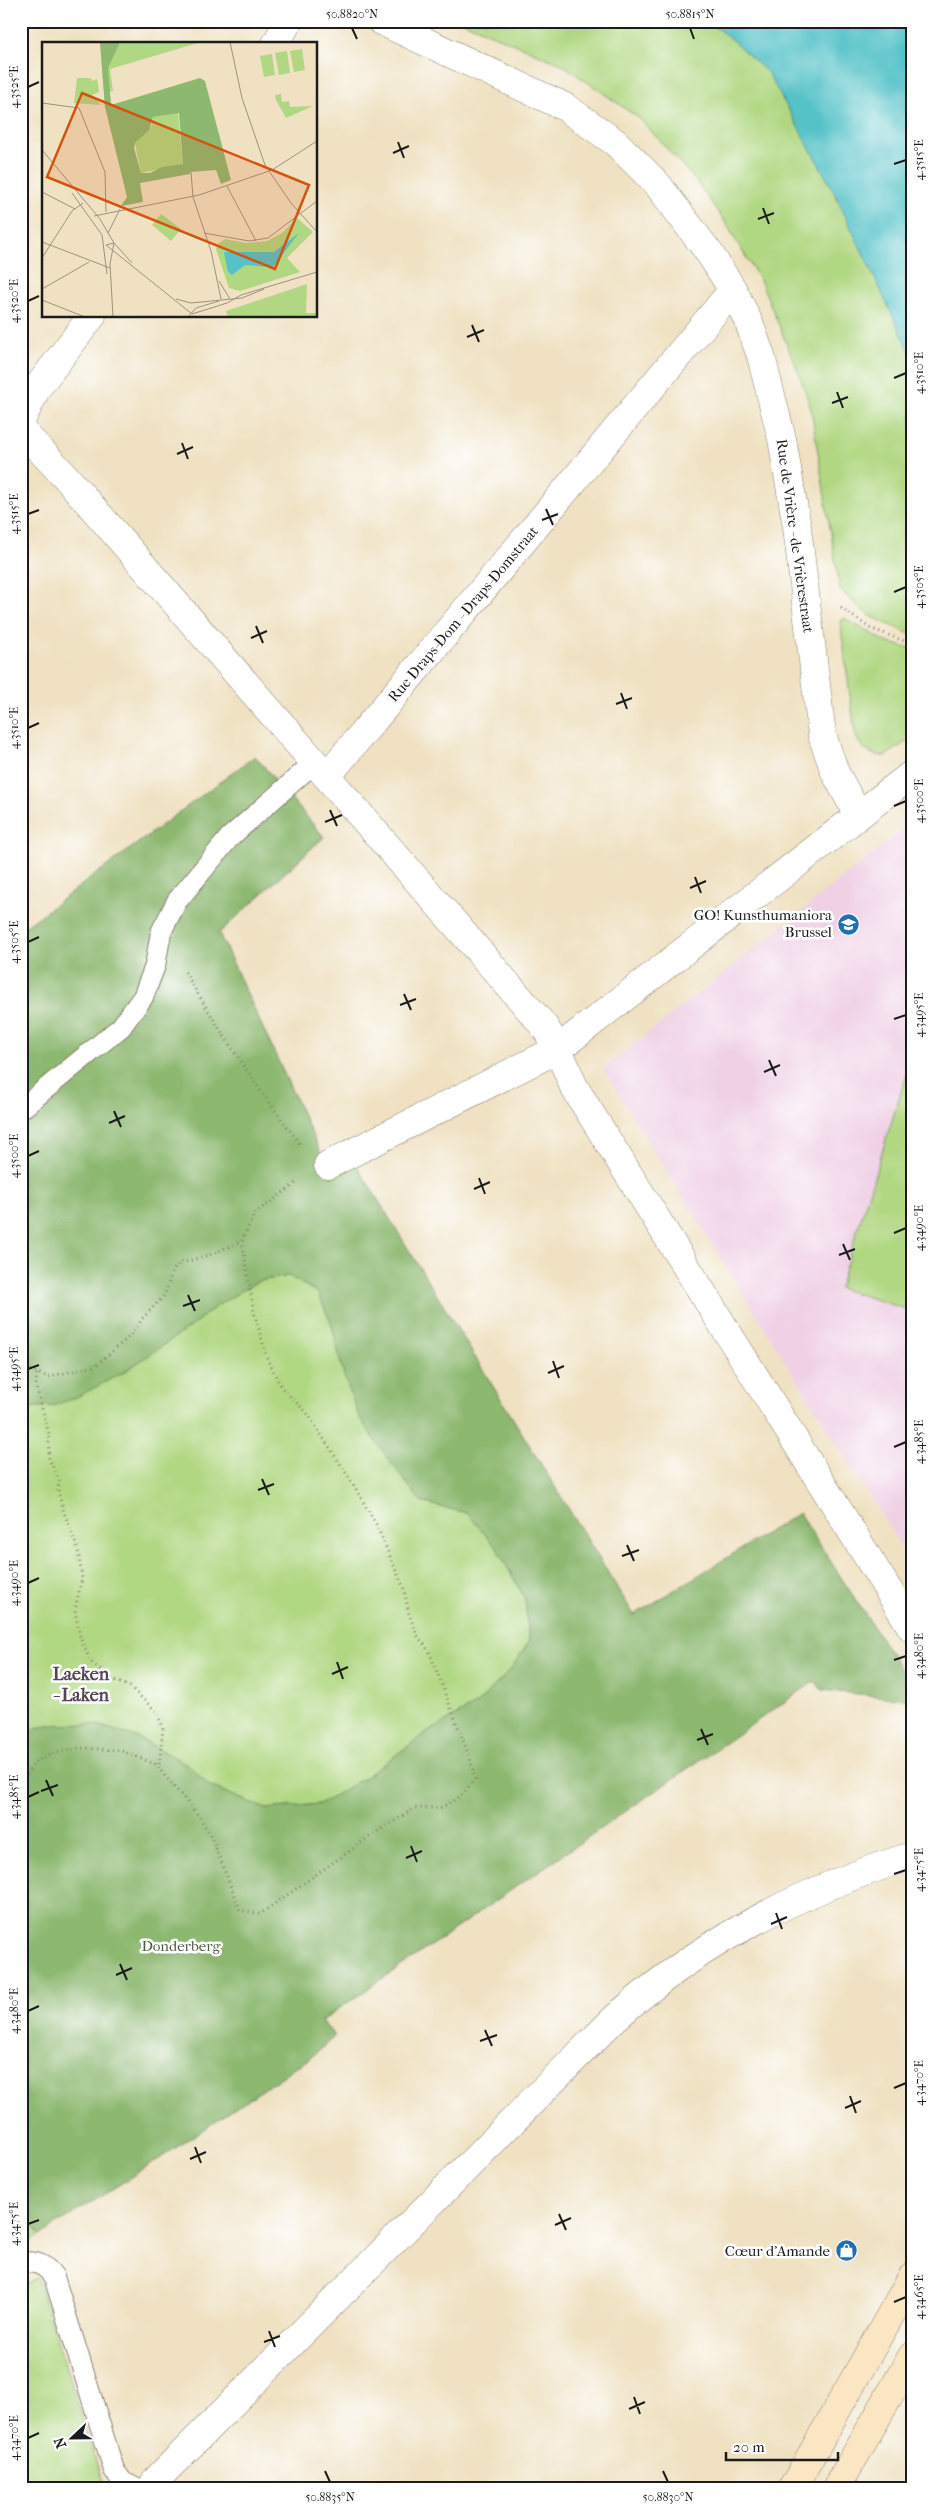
<svg xmlns="http://www.w3.org/2000/svg" width="933" height="2510" font-family="'IM FELL French Canon',serif">
  <style>
    .built { fill: #efd0e5 }
    .green { fill: #b0d781; stroke: #667a4e }
    .forest { fill: #8cb86f; stroke: #546a46 }
    .water { fill: #54c2c8; stroke: #386f72 }
    .lines { fill: none; stroke-linecap: round; stroke-linejoin: round }
    .service-casing { stroke: #867e6e; stroke-width: 22 }
    .minor-casing { stroke: #867e6e; stroke-width: 29 }
    .secondary-casing { stroke: #867e6e; stroke-width: 29 }
    .path { stroke: #867e6e; stroke-width: 3; stroke-dasharray: 1 4; stroke-linecap: butt }
    .service { stroke: #fff; stroke-width: 20 }
    .minor { stroke: #fff; stroke-width: 28 }
    .secondary { stroke: #fbe6c4; stroke-width: 28 }
    .ticks { fill: none; stroke: #1c1c1c; stroke-width: 2 }
    .labels { text-anchor: middle; dominant-baseline: central; stroke-width: 5; stroke-linejoin: round; paint-order: stroke }
    .street-label { font-size: 15px; fill: #1c1c1c; stroke: #fff }
    .poi-label { font-size: 15px; fill: #1c1c1c; stroke: #fff; text-anchor: end }
    .park-label { font-size: 15px; fill: #505d3f; stroke: #fff }
    .quarter-label { font-size: 18px; font-weight: bold; fill: #574557; stroke: #fff }
    .inset-road { fill: none; stroke: #9b927f; stroke-width: 1 }
    .view { fill: #d4530e; fill-opacity: 0.15; stroke: #d4530e; stroke-width: 2.5 }
    .inset-edge { fill: none; stroke: #1c1c1c; stroke-width: 2.5 }
    .neatline { fill: none; stroke: #1c1c1c; stroke-width: 2 }
    .ticks-label { font-size: 12px; text-anchor: middle; fill: #1c1c1c }
  </style>
  <rect width="100%" height="100%" fill="#fff"/>
  <filter id="ink" filterUnits="userSpaceOnUse"><feTurbulence type="fractalNoise" baseFrequency=".02" numOctaves="2"/><feDisplacementMap in="SourceGraphic" scale="10" xChannelSelector="R" yChannelSelector="G"/><feConvolveMatrix kernelMatrix="1 2 1 2 8 2 1 2 1" color-interpolation-filters="sRGB"/></filter>
  <filter id="wash" filterUnits="userSpaceOnUse"><feTurbulence type="fractalNoise" baseFrequency=".0096" numOctaves="4" result="noise"/><feDisplacementMap in="SourceGraphic" scale="20" xChannelSelector="R" yChannelSelector="G"/><feGaussianBlur stdDeviation="1.12" result="paint"/><feColorMatrix in="noise" values="0 0 0 0 0 0 0 0 0 0 0 0 0 0 0 0 0 1.4 0 .05"/><feComposite in="paint" operator="in"/></filter>
  <g filter="url(#wash)">
    <rect width="100%" height="100%" fill="#efe1c1"/>
    <path class="built" d="M912,823V1564L603,1069Z"/>
    <path class="green" d="M461,21H912V635L868,615L840,590L811,409L800,376L761,282L725,222L697,182L640,119L563,65Z
      M844,618L886,642L912,649V738L885,756C869,756 860,748 855,733L841,627V621Z
      M912,1057V1311L839,1288Z
      M289,1276L318,1293L332,1325L344,1376L421,1502L467,1513L497,1548L525,1599L529,1642L512,1668L478,1703L425,1734L367,1776L321,1804L266,1809L210,1786L187,1764L48,1725L21,1732V1408L53,1406L124,1372L187,1329L215,1307L258,1281Z
      M21,2210L41,2235L21,2248Z
      M37,2278L105,2489H21V2286Z"/>
    <path class="forest" d="M255,756L324,837L219,933L323,1158L356,1164L634,1615L799,1513L912,1686V1700L822,1690L815,1681L321,2021L335,2036L310,2058L162,2157L41,2235L21,2210V1732L48,1725L94,1724L137,1737L187,1764L210,1786L266,1809L321,1804L367,1776L425,1734L478,1703L512,1668L529,1642L525,1599L497,1548L467,1513L421,1502L389,1460L359,1417L344,1376L332,1325L318,1293L289,1276L258,1281L215,1307L187,1329L124,1372L79,1396L53,1406L21,1408V930Z
      M21,2217L32,2231L21,2238Z"/>
    <path class="water" d="M707,21H912V356L832,188L768,73L731,39Z"/>
  </g>
  <g filter="url(#ink)">
    <g class="lines">
      <defs>
        <path id="service" d="M21,1109L121,1027L143,997L155,966L161,932L177,901L230,837L315,762
          M21,2265C34,2258 46,2266 54,2277L114,2470L123,2482L137,2489"/>
        <path id="minor" d="M381,21L565,107L616,143L658,185L710,254L733,290L749,323L761,356L782,439L797,527L822,735L835,772L858,815
          M276,44L288,21
          M21,421L37,388L92,316
          M21,430L65,476L544,1026L558,1049L574,1087L912,1628
          M327,776L733,290
          M328,1165L558,1049L912,774
          M152,2489L157,2479L612,2021C698,1943 801,1890 912,1856"/>
        <path id="secondary" d="M792,2489L912,2277
          M836,2489L912,2356"/>
      </defs>
      <use href="#service" class="service-casing"/>
      <use href="#minor" class="minor-casing"/>
      <use href="#secondary" class="secondary-casing"/>
      <path class="path" d="M841,608L870,628L912,644
        M185,972C220,1032 258,1090 301,1145
        M21,1366L48,1377L95,1366L131,1335L143,1318L165,1295L172,1272L178,1264L212,1254L242,1241L254,1214L299,1181
        M37,1374L36,1386L49,1434V1458L59,1481L58,1492L64,1512L78,1550L82,1578L75,1610L80,1637L91,1662L109,1677L130,1687L157,1712L163,1728L159,1767
        M21,1783L35,1762L51,1754L80,1748L119,1750L155,1764L198,1815L211,1836L240,1910L260,1914L378,1831L415,1808H440L460,1797L475,1779L470,1758L429,1651L417,1635L409,1614L404,1589L376,1524L350,1479L307,1413L282,1388L268,1361L254,1312L242,1241"/>
      <use href="#service" class="service"/>
      <use href="#minor" class="minor"/>
      <use href="#secondary" class="secondary"/>
    </g>
  </g>
  <path class="ticks" d="M352,28L357,39M690,28L694,39M28,87L39,82M398,142L404,158M393,153L409,146M894,164L906,160M763,208L769,224M758,219L774,213M28,301L39,296M472,325L479,342M467,337L484,330M894,378L906,373M837,392L843,408M832,403L848,397M182,443L188,459M177,454L193,447M546,509L553,525M28,514L39,510M542,520L558,514M894,592L906,587M256,626L263,643M251,638L267,631M621,693L627,709M616,704L632,698M28,728L39,723M894,806L906,801M330,810L337,826M325,822L342,815M695,877L701,893M690,888L706,881M28,942L39,937M404,994L411,1010M400,1005L416,999M894,1019L906,1015M769,1060L776,1076M764,1072L780,1065M114,1111L121,1127M109,1123L125,1116M28,1156L39,1151M479,1178L485,1194M474,1189L490,1182M894,1233L906,1228M843,1244L850,1260M839,1255L855,1249M188,1295L195,1311M183,1306L200,1300M553,1361L559,1378M28,1369L39,1365M548,1373L564,1366M894,1447L906,1442M262,1479L269,1495M258,1490L274,1484M627,1545L634,1561M622,1556L639,1550M28,1583L39,1578M894,1660L906,1656M337,1662L343,1679M332,1674L348,1667M701,1729L708,1745M697,1740L713,1734M46,1780L53,1796M41,1791L58,1785M28,1797L39,1792M411,1846L417,1862M406,1858L422,1851M894,1874L906,1870M776,1913L782,1929M771,1924L787,1917M120,1964L127,1980M116,1975L132,1968M28,2011L39,2006M485,2030L492,2046M480,2041L497,2035M894,2088L906,2083M850,2096L856,2113M845,2108L861,2101M195,2147L201,2163M190,2159L206,2152M559,2214L566,2230M28,2224L39,2220M555,2225L571,2218M894,2302L906,2297M269,2331L275,2347M264,2342L280,2336M634,2397L640,2414M629,2409L645,2402M28,2438L39,2433M325,2471L330,2482M663,2471L668,2482"/>
  <defs>
    <symbol id="school-disc" viewBox="-11 -11 22 22"><circle r="9.5" fill="#1f6fb2" stroke="#fff"/><path d="M0-5L7-2L0 1L-7-2ZM-4 1L0 2.5L4 1V4Q0 6-4 4Z" fill="#fff"/></symbol>
    <symbol id="shop-disc" viewBox="-11 -11 22 22"><circle r="9.5" fill="#1f6fb2" stroke="#fff"/><path d="M-5-2.5h2.3a2.7 3.5 0 0 1 5.4 0H5L5.5 6h-11ZM-1.5-2.5h3a1.5 2.3 0 0 0-3 0Z" fill="#fff"/></symbol>
  </defs>
  <g fill-rule="evenodd">
    <use href="#school-disc" x="836" y="912" width="25" height="25"/>
    <use href="#shop-disc" x="834" y="2238" width="25" height="25"/>
  </g>
  <g class="labels">
    <g class="street-label">
      <text transform="translate(795 536) rotate(82)">Rue de Vrière - de Vrièrestraat</text>
      <text transform="translate(463 614) rotate(-50)">Rue Draps-Dom - Draps-Domstraat</text>
    </g>
    <g class="poi-label">
      <text x="832" y="915">GO! Kunsthumaniora<tspan x="832" dy="17">Brussel</tspan></text>
      <text x="830" y="2251">Cœur d'Amande</text>
    </g>
    <g class="park-label">
      <text x="181" y="1946">Donderberg</text>
    </g>
    <g class="quarter-label">
      <text x="81" y="1674">Laeken<tspan x="81" dy="21">- Laken</tspan></text>
    </g>
  </g>
  <g transform="translate(42 42)">
    <rect width="275" height="275" fill="#efe1c1"/>
    <path d="M58,0H159L68,27L71,49L67,50L69,63L63,65ZM260,7L263,28L252,30L248,9ZM245,9L248,31L237,33L233,11ZM230,12L233,33L222,35L218,14ZM35,36H49L50,39L55,37L57,50L50,53L59,63L32,61ZM239,52L240,60L247,59L248,65L271,64L244,76L234,58L233,53ZM136,71L141,122L99,131L93,101L109,84L111,75ZM119,172L139,187L129,199L110,183ZM255,176L271,190L245,216L258,230L198,249L187,246L174,207L176,202L183,197L204,201L225,199L240,191ZM265,242L264,271H275V275H186L184,269Z" fill="#b0d781"/>
    <path d="M58,0H78L66,26L69,63L158,36L163,39L189,138L179,142L174,128L148,130V132L98,141L101,160L79,164L85,155L63,65ZM137,71L141,122L120,125L108,131H99L92,106L93,101L107,88L111,75Z" fill="#8cb86f" fill-rule="evenodd"/>
    <path d="M257,191L231,225L203,223L190,233L186,230L182,210H232Z" fill="#54c2c8"/>
    <path class="inset-road" d="M188,0L200,56L223,123L249,161L275,190M0,61L37,66L63,130L64,170M0,108L58,177L72,201L68,222L71,275M149,130L151,155L169,209L179,257M185,144L214,199M0,150L33,167M30,151L60,193L65,232M52,174L157,153L230,128L275,99M66,191L78,167M162,191L207,199L226,196L275,159M0,200L68,226M64,203L150,272M64,203L72,201L90,221M0,216L30,169L41,161M177,239L188,257M0,247L47,220M134,257L149,261L200,256L222,247M0,258L43,275M150,272L185,261L199,253L275,230M146,275L154,266L177,259"/>
    <path class="view" d="M40,51L267,143L233,227L5,135Z"/>
    <rect width="275" height="275" class="inset-edge"/>
  </g>
  <rect width="933" height="2510" fill="none" stroke="#fff" stroke-width="55"/>
  <g transform="translate(72 2438) rotate(248)" stroke="#ffffff" stroke-width="4" paint-order="stroke">
  <path d="M0-4L9 19L0 12L-9 19Z" fill="#1c1c1c"/>
  <text y="-8" font-size="14" font-weight="bold" text-anchor="middle" fill="#1c1c1c">N</text>
  </g>
  <path d="M726 2452v8h112v-8" fill="none" stroke="#1c1c1c" stroke-width="2.5"/>
  <text x="733" y="2452" font-size="15" fill="#1c1c1c" stroke="#ffffff" stroke-width="4" paint-order="stroke">20 m</text>
  <rect x="28" y="28" width="878" height="2454" class="neatline"/>
  <g class="ticks-label">
    <text x="352" y="18">50.8820°N</text>
    <text x="690" y="18">50.8815°N</text>
    <text transform="translate(14 87) rotate(-90)" y="4">4.3525°E</text>
    <text transform="translate(919 160) rotate(-90)" y="4">4.3515°E</text>
    <text transform="translate(14 301) rotate(-90)" y="4">4.3520°E</text>
    <text transform="translate(919 373) rotate(-90)" y="4">4.3510°E</text>
    <text transform="translate(14 514) rotate(-90)" y="4">4.3515°E</text>
    <text transform="translate(919 587) rotate(-90)" y="4">4.3505°E</text>
    <text transform="translate(14 728) rotate(-90)" y="4">4.3510°E</text>
    <text transform="translate(919 801) rotate(-90)" y="4">4.3500°E</text>
    <text transform="translate(14 942) rotate(-90)" y="4">4.3505°E</text>
    <text transform="translate(919 1015) rotate(-90)" y="4">4.3495°E</text>
    <text transform="translate(14 1156) rotate(-90)" y="4">4.3500°E</text>
    <text transform="translate(919 1228) rotate(-90)" y="4">4.3490°E</text>
    <text transform="translate(14 1369) rotate(-90)" y="4">4.3495°E</text>
    <text transform="translate(919 1442) rotate(-90)" y="4">4.3485°E</text>
    <text transform="translate(14 1583) rotate(-90)" y="4">4.3490°E</text>
    <text transform="translate(919 1656) rotate(-90)" y="4">4.3480°E</text>
    <text transform="translate(14 1797) rotate(-90)" y="4">4.3485°E</text>
    <text transform="translate(919 1870) rotate(-90)" y="4">4.3475°E</text>
    <text transform="translate(14 2011) rotate(-90)" y="4">4.3480°E</text>
    <text transform="translate(919 2083) rotate(-90)" y="4">4.3470°E</text>
    <text transform="translate(14 2224) rotate(-90)" y="4">4.3475°E</text>
    <text transform="translate(919 2297) rotate(-90)" y="4">4.3465°E</text>
    <text transform="translate(14 2438) rotate(-90)" y="4">4.3470°E</text>
    <text x="330" y="2501">50.8835°N</text>
    <text x="668" y="2501">50.8830°N</text>
  </g>
</svg>
